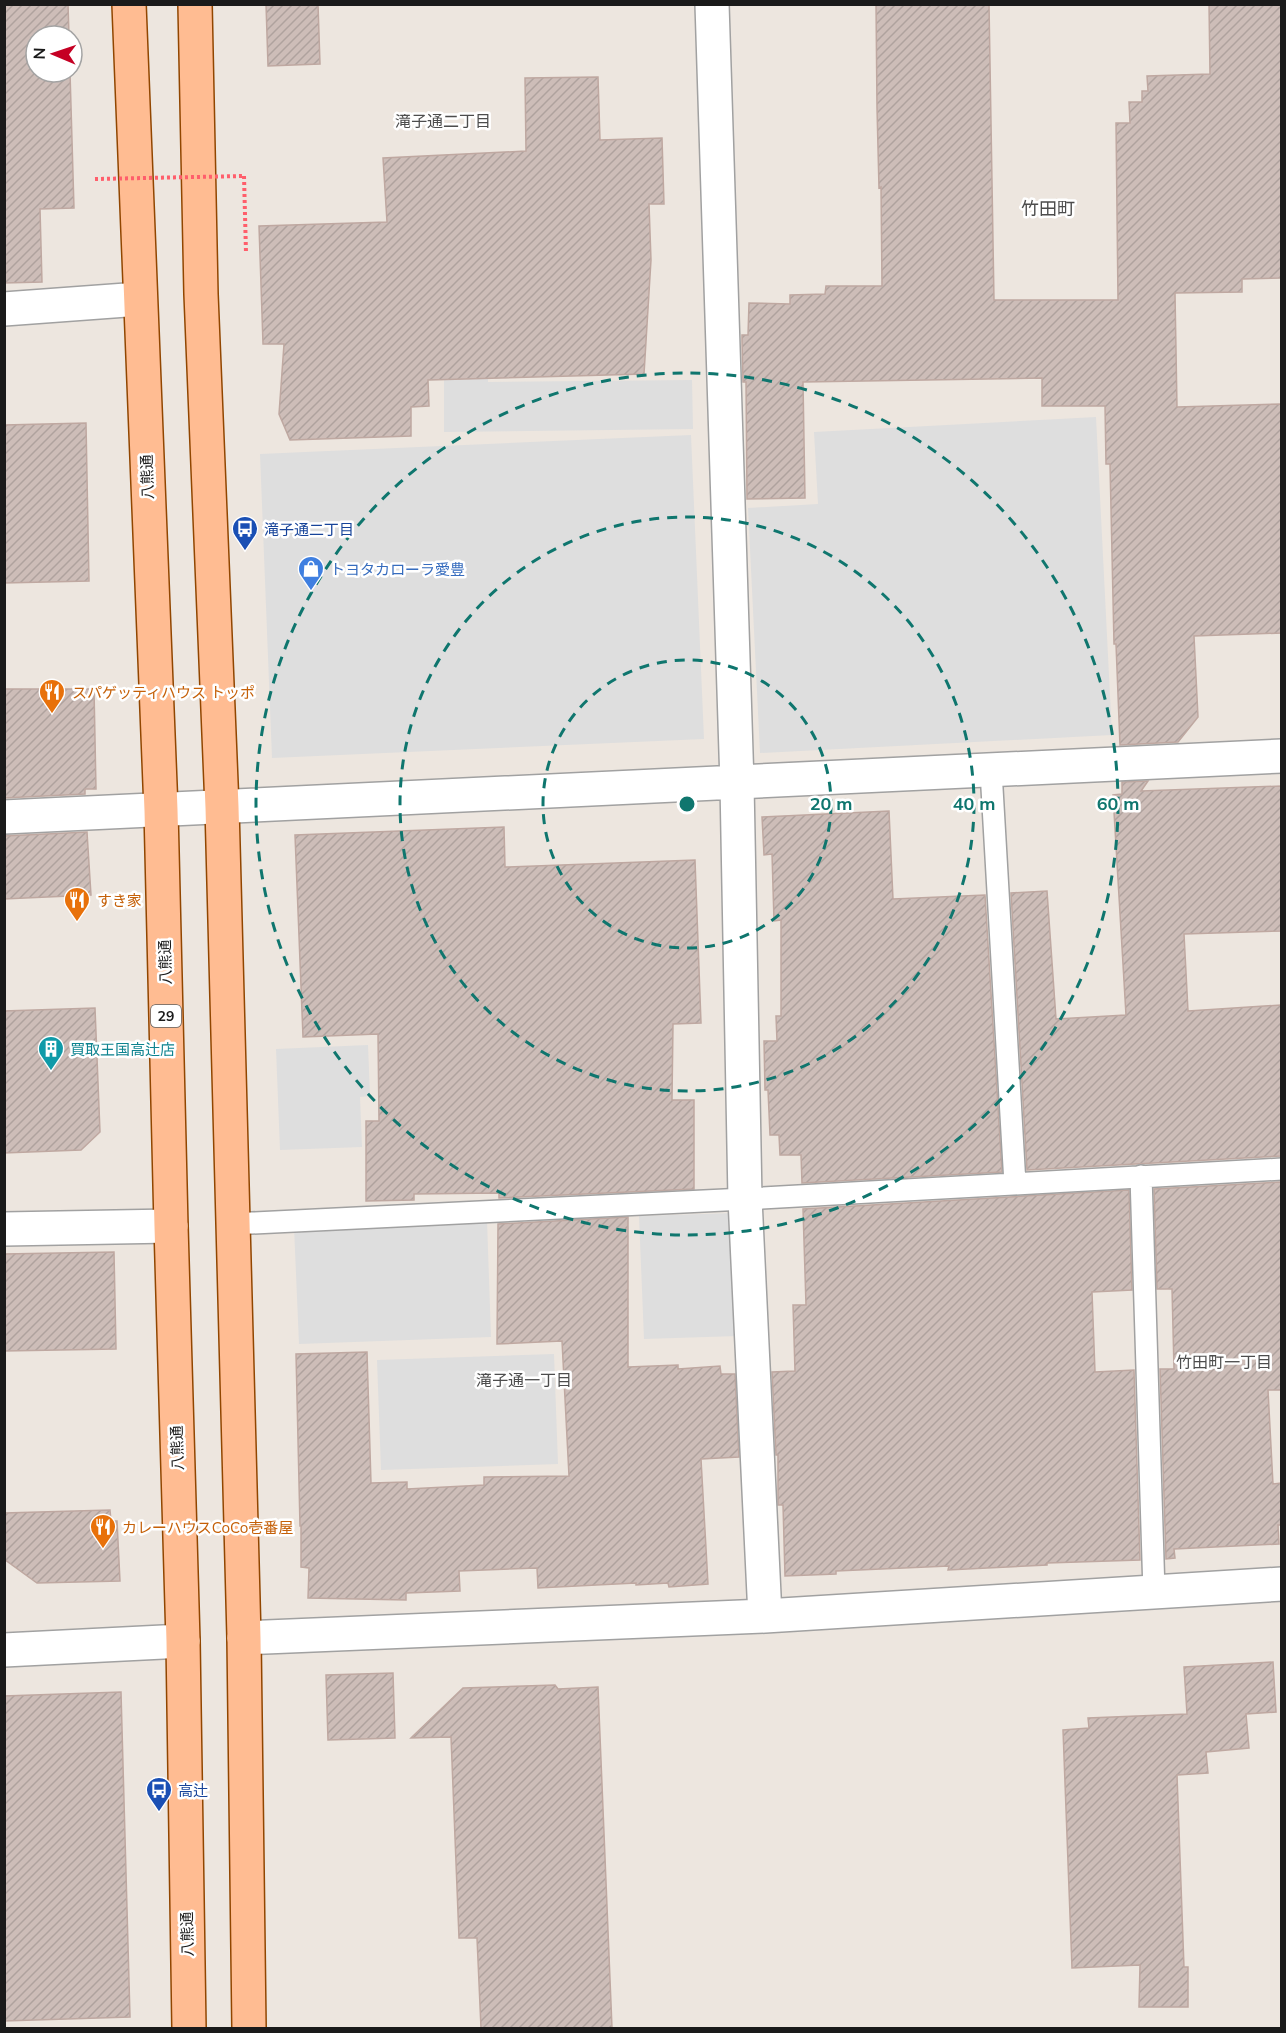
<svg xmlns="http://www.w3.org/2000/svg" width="1286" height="2033" font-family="Mulish,'Noto Sans JP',sans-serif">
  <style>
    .parking { fill: #dedede }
    .building { fill: url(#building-hatch); stroke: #bfa8a1; stroke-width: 1.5 }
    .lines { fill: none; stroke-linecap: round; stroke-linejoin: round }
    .service-casing { stroke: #a1a1a1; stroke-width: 24 }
    .minor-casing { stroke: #a1a1a1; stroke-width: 36 }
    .primary-casing { stroke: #914600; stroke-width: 36 }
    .path { stroke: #ff5e6b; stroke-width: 4; stroke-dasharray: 3 3; stroke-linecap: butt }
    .service { stroke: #fff; stroke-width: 21 }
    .minor { stroke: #fff; stroke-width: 33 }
    .primary { stroke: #ffbc92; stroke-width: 33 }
    .path-bridge { stroke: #ff5e6b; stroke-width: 4; stroke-dasharray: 3 3; stroke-linecap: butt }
    .ring { fill: none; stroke: #0f766e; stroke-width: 3; stroke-dasharray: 10 8 }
    .labels { text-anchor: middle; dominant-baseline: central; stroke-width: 5; stroke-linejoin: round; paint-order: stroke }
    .shield { fill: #fff; stroke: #5f5f5f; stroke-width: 1.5 }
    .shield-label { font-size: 14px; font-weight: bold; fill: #1a1a1a }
    .street-label { font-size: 15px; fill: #1a1a1a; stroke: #fff }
    .transit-label { font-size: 15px; fill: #164399; stroke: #fff; text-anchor: start }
    .shop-label { font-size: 15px; fill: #366cbe; stroke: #fff; text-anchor: start }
    .food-label { font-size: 15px; fill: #c56008; stroke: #fff; text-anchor: start }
    .culture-label { font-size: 15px; fill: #0d838f; stroke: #fff; text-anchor: start }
    .neighbourhood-label { font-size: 16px; fill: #4d4d4d; stroke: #fff }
    .quarter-label { font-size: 18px; fill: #4d4d4d; stroke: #fff }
    .centre { fill: #0f766e; stroke: #fff; stroke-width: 3 }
    .ring-label { font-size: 18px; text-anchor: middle; font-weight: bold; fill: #0f766e; stroke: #fff; stroke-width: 5; stroke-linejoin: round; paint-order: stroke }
  </style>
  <defs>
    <pattern id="building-hatch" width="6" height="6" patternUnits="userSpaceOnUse" patternTransform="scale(1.5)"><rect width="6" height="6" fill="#cdbdb8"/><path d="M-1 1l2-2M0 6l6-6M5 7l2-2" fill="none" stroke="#afa29e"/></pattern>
  </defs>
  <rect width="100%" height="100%" fill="#ede6df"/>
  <path class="parking" d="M444,353H487L488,382L692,380L693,429L444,432Z
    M1096,417L1112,735L760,753L748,508L818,504L814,432Z
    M691,435L704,739L272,758L260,454Z
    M368,1045L370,1096L360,1097L362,1147L280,1150L276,1049Z
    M733,1213L738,1336L644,1339L639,1216Z
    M487,1220L491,1337L299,1344L294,1227Z
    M554,1354L558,1464L381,1470L377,1360Z"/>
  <path class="building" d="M4,4H68L69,36H36V72H70L74,208L40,209L42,282L4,283Z
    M266,4H318L320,64L268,66Z
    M876,4H989L994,300H1118L1116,123H1130L1129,102H1142V91H1148L1147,76L1210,74L1209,4H1281V278L1242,279V292L1175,293L1177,407L1281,404V633L1194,636L1198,717L1178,742L1120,745L1116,644H1114L1110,464H1106L1105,406H1042V378L803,382L805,498L747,499L746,382H743L742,341V335H748L749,303L790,304V295L825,294L826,286H882L881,187L879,188L877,108Z
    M598,77L600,140L662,138L664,204H649L651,260L644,374L428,380L429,406L411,407V436L290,440L279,414L284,344H263L259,226L387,222L383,158L526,151L525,78Z
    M86,423L89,581L4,583V425Z
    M4,689H94L96,789H85V794L4,798Z
    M1148,781L1141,791L1281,786V931L1184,934L1188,1011L1281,1005V1156L1027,1170L1011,893L1047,891L1056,1019L1126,1015L1113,795L1122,794V782Z
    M889,811L893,899L985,895L1002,1172L802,1183L801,1155H780L779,1135H770L768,1090H765L764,1041H777L776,1016H781V920L774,921L772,854L764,855L762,817Z
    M504,827L505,867L695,860L701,1023L673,1024L672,1100H694V1189L499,1198V1193L414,1194V1200L366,1201V1121H379L378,1034L303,1037L295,835Z
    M87,832L91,895L4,899V836Z
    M95,1008L100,1132L81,1150L4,1153V1011Z
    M1281,1182V1390H1268L1273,1484L1281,1483V1525H1278L1279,1544L1174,1549L1175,1558L1166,1559L1160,1369H1174L1172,1289H1157L1154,1189Z
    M1129,1190L1132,1290L1092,1292L1095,1372L1134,1370L1140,1560L1047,1563V1565L948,1570L949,1566L836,1571V1574L785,1576L783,1505H778V1455H776L772,1372L795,1371L793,1305H806L803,1209Z
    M628,1217V1367L678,1365V1369L720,1366L721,1374H735L739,1457L701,1459L708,1584L669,1587L668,1583L636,1585V1583L538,1588L537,1568L459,1571L460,1591L406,1593V1600L308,1598L309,1568L301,1567V1526H300L296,1354L367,1352L371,1483L407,1482V1489L484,1485V1477L569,1476L562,1341L497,1344L498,1224Z
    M114,1252L116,1349L4,1351V1254Z
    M110,1510L111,1521H117L120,1581L37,1583L4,1559V1513Z
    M1273,1662L1276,1712L1246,1714L1249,1748L1206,1752L1208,1773L1177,1775L1184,1967H1188V2007H1139L1140,1965L1072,1968L1063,1730L1089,1728L1088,1718L1187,1714L1184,1667Z
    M393,1673L395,1738L328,1740L326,1675Z
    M555,1685L558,1689L598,1687L612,2028H481L477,1938H459L451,1737L411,1738L463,1688Z
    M121,1692L130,2017L4,2021V1696Z"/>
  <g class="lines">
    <defs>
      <path id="service" d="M991,771L1015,1184
        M1141,1176L1154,1592
        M232,1224L745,1199L1282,1169"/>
      <path id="minor" d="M712,4L737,784L745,1199L765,1616
        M4,309L140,299
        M4,817L1282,756
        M4,1229L171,1226
        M244,1638L765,1616L1282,1584
        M4,1650L183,1641"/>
      <path id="primary" d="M129,4L161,810L171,1226L183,1641L189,2028
        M195,4L201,294L222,807L244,1638L249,2028"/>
    </defs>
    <use href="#service" class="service-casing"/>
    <use href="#minor" class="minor-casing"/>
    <use href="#primary" class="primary-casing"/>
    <path class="path" d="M244,176L246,253"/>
    <use href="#service" class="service"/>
    <use href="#minor" class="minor"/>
    <use href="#primary" class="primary"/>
    <path class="path-bridge" d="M95,179L244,176"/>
  </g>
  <g class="ring">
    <circle cx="687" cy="804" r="144"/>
    <circle cx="687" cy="804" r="287"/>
    <circle cx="687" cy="804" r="431"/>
  </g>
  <defs>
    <symbol id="bus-pin" viewBox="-11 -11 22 30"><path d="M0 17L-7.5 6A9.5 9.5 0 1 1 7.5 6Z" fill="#1a4fb4" stroke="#fff"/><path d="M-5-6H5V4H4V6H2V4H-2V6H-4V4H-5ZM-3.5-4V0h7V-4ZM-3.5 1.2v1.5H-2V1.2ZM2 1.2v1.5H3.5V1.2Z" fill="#fff"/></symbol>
    <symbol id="shop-pin" viewBox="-11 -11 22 30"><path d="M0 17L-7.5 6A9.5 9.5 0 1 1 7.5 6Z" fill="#3f7fe0" stroke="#fff"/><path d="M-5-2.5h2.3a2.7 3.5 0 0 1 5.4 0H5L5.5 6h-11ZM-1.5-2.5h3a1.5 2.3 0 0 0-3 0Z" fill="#fff"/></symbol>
    <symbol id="restaurant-pin" viewBox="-11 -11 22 30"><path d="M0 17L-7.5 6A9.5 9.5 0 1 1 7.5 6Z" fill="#e8710a" stroke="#fff"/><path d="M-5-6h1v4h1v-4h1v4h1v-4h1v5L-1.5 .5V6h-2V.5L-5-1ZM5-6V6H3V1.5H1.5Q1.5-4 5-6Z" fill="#fff"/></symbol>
    <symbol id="building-pin" viewBox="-11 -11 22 30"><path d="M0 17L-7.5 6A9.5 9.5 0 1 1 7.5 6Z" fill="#0f9aa8" stroke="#fff"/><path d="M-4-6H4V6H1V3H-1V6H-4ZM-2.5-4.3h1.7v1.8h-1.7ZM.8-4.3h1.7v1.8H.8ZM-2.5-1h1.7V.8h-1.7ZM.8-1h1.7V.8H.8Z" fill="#fff"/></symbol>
  </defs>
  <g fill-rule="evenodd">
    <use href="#bus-pin" x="230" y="514" width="30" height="40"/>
    <use href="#shop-pin" x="296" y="554" width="30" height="40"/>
    <use href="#restaurant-pin" x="37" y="677" width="30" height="40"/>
    <use href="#restaurant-pin" x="62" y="885" width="30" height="40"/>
    <use href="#building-pin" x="36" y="1034" width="30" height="40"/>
    <use href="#restaurant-pin" x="88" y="1512" width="30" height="40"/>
    <use href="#bus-pin" x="144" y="1775" width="30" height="40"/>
  </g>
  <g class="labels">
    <rect class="shield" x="151" y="1005" width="30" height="22" rx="4.5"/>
    <g class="shield-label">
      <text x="166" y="1016">29</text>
    </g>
    <g class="street-label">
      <text transform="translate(147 477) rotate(-92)">八熊通</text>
      <text transform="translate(165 962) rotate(-91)">八熊通</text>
      <text transform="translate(177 1448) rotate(-92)">八熊通</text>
      <text transform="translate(187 1934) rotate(-91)">八熊通</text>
    </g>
    <g class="transit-label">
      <text x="264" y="529">滝子通二丁目</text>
      <text x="178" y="1790">高辻</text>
    </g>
    <g class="shop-label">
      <text x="330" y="569">トヨタカローラ愛豊</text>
    </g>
    <g class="food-label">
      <text x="72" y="692">スパゲッティハウス トッポ</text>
      <text x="97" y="900">すき家</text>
      <text x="122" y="1527">カレーハウスCoCo壱番屋</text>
    </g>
    <g class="culture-label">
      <text x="70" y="1049">買取王国高辻店</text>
    </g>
    <g class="neighbourhood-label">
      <text x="443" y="121">滝子通二丁目</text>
      <text x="1224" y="1362">竹田町一丁目</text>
      <text x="524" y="1380">滝子通一丁目</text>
    </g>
    <g class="quarter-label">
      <text x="1048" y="208">竹田町</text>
    </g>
  </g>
  <circle cx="687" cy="804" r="9" class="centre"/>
  <g class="ring-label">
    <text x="831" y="810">20 m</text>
    <text x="974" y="810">40 m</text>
    <text x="1118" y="810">60 m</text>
  </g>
  <rect width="1286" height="2033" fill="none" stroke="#1a1a1a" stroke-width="12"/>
  <g transform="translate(54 54) rotate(272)"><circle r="28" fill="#ffffff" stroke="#a3a3a3" stroke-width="1.5"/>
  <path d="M0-4.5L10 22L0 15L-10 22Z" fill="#c50024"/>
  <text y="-9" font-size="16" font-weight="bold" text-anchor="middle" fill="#1a1a1a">N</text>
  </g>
</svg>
